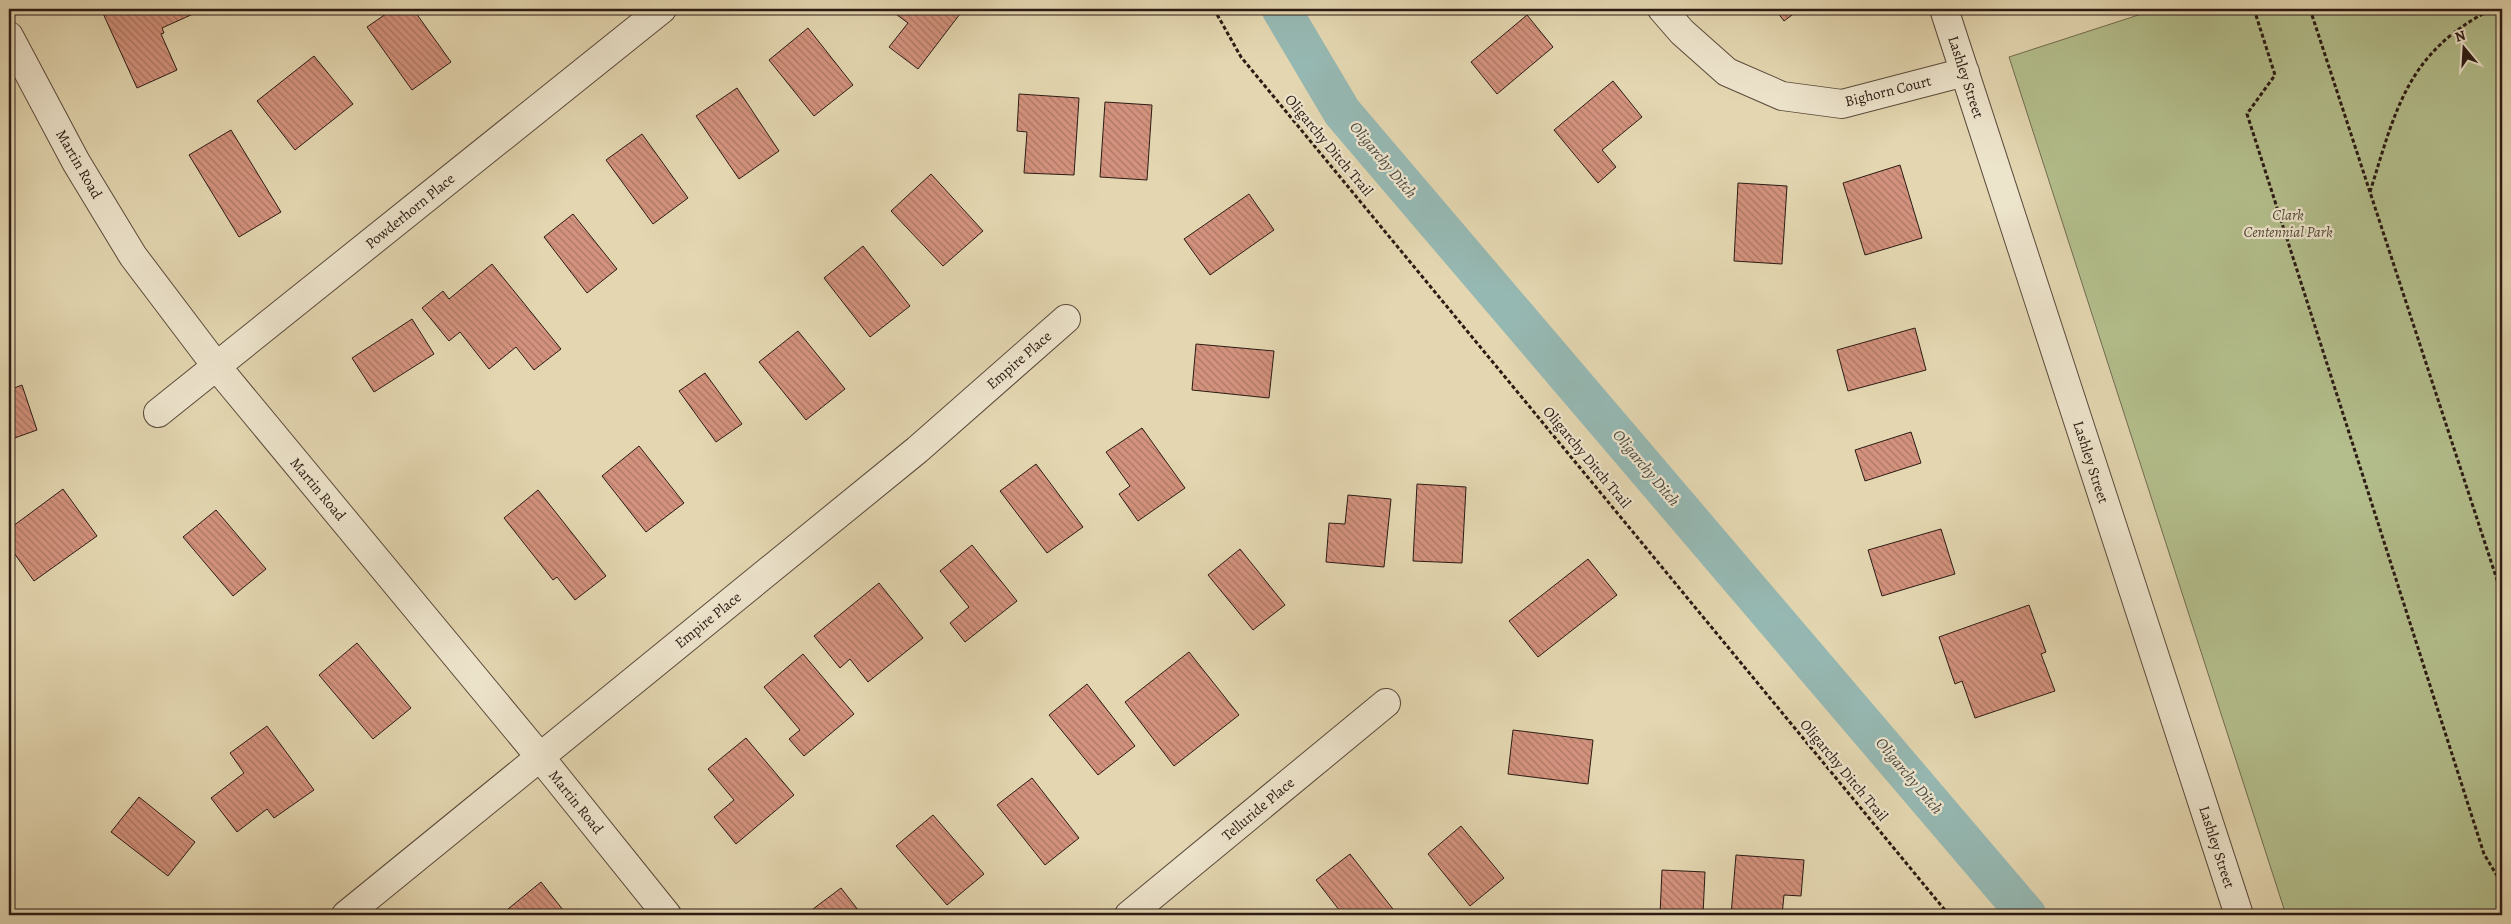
<svg xmlns="http://www.w3.org/2000/svg" width="2511" height="924" font-family="Alegreya,serif">
  <style>
    .park { fill: #b3be8c; stroke: #706c50 }
    .lines { fill: none; stroke-linecap: round; stroke-linejoin: round }
    .canal { stroke: #96b8b2; stroke-width: 39 }
    .building { fill: url(#building-back-hatch); stroke: #2c1b14 }
    .minor-casing { stroke: #5a4a3b; stroke-width: 30 }
    .path { stroke: #2c1b14; stroke-width: 3; stroke-dasharray: 4 2.5; stroke-linecap: butt }
    .minor { stroke: #ede4cc; stroke-width: 28 }
    .labels { text-anchor: middle; dominant-baseline: central; stroke-width: 4.5; stroke-linejoin: round; paint-order: stroke }
    .street-label { font-size: 15px; fill: #2c1b14; stroke: #ede4cc }
    .park-label { font-size: 15px; font-style: italic; fill: #544c38; stroke: #ede4cc }
    .water-label { font-size: 16px; font-style: italic; fill: #4c4a43; stroke: #ede4cc }
  </style>
  <defs>
    <pattern id="building-back-hatch" width="6" height="6" patternUnits="userSpaceOnUse" patternTransform="scale(1.25)"><rect width="6" height="6" fill="#d3927d"/><path d="M-1 5l2 2M0 0l6 6M5-1l2 2" fill="none" stroke="#ab7665"/></pattern>
  </defs>
  <rect width="100%" height="100%" fill="#e3d6b0"/>
  <filter id="stains"><feTurbulence type="fractalNoise" baseFrequency=".004" numOctaves="4"/><feColorMatrix values="0 0 0 0 .2 0 0 0 0 .09 0 0 0 0 .02 0 0 0 .5 -.17"/></filter>
  <radialGradient id="worn" r=".72"><stop offset=".6" stop-color="#630" stop-opacity="0"/><stop offset="1" stop-color="#630" stop-opacity=".3"/></radialGradient>
  <path class="park" d="M2157,9H2502V915H2286L2009,57Z"/>
  <g class="lines">
    <path class="canal" d="M1281,9L1342,112L2027,915"/>
  </g>
  <path class="building" d="M101,9H204L162,28L164,33L161,34L177,70L137,88Z
    M393,9H413L451,62L412,90L367,27Z
    M889,9H961L963,10L918,69L889,47L908,23Z
    M1775,9H1800L1784,21Z
    M1527,15L1553,47L1497,94L1471,62Z
    M808,28L853,85L814,116L769,60Z
    M314,56L353,104L295,150L257,101Z
    M1613,81L1642,117L1602,150L1616,167L1598,183L1554,130Z
    M737,88L779,151L739,179L696,116Z
    M1019,94L1079,98L1074,175L1024,173L1027,132L1017,131Z
    M1105,102L1152,105L1147,180L1100,177Z
    M231,130L281,212L239,237L189,155Z
    M642,134L688,198L653,224L606,160Z
    M1900,165L1922,238L1865,255L1843,183Z
    M931,174L983,231L943,266L891,211Z
    M1738,183L1787,186L1782,264L1734,261Z
    M1249,194L1274,230L1210,275L1184,239Z
    M573,214L617,269L587,293L544,237Z
    M863,246L910,306L870,337L824,278Z
    M492,264L561,349L534,370L516,347L489,369L460,332L449,341L422,308L443,291L449,299Z
    M412,319L434,354L374,392L352,358Z
    M1915,328L1926,370L1848,391L1837,350Z
    M798,331L845,389L806,420L759,362Z
    M1196,344L1274,351L1269,398L1192,390Z
    M705,373L742,424L716,442L679,391Z
    M22,385L37,430L9,440V390Z
    M1142,428L1185,488L1138,521L1119,494L1130,486L1106,452Z
    M1911,432L1921,463L1865,481L1855,450Z
    M639,446L684,503L646,532L602,476Z
    M1036,464L1083,527L1047,553L1000,491Z
    M1417,484L1466,487L1462,563L1413,561Z
    M63,489L97,536L34,581L9,546V529Z
    M538,490L606,576L575,600L557,577L553,580L504,518Z
    M1348,495L1391,499L1384,567L1326,562L1329,523L1345,524Z
    M216,510L266,569L233,596L183,537Z
    M1941,529L1955,574L1882,596L1868,550Z
    M972,545L1017,601L965,642L950,623L969,607L940,571Z
    M1240,549L1285,605L1253,630L1208,575Z
    M1588,559L1617,595L1538,657L1509,621Z
    M879,583L923,638L868,682L850,659L840,668L814,636Z
    M2029,605L2046,652L2041,654L2055,691L1975,718L1962,681L1955,684L1939,637Z
    M357,643L411,708L373,739L319,675Z
    M1189,652L1239,715L1174,766L1125,702Z
    M803,654L854,714L804,756L789,739L800,730L764,687Z
    M1087,684L1135,746L1098,775L1049,715Z
    M267,726L314,790L274,818L267,809L237,832L211,798L244,773L230,753Z
    M1513,730L1593,740L1588,784L1508,774Z
    M746,738L794,795L736,844L714,817L734,800L708,769Z
    M1032,778L1079,838L1045,865L997,805Z
    M139,797L195,842L168,876L111,832Z
    M933,815L984,874L947,905L896,846Z
    M1461,826L1504,878L1470,906L1428,854Z
    M1350,854L1396,913L1393,915H1343L1316,880Z
    M1736,855L1804,860L1801,896L1784,895L1782,915H1731Z
    M1662,870L1705,872L1703,915H1660Z
    M541,882L567,915H513L508,909Z
    M841,888L862,915H805Z"/>
  <g class="lines">
    <defs>
      <path id="minor" d="M1662,9L1682,32L1727,72L1782,96L1842,104L1965,72
        M1944,9L2239,915
        M9,36L76,162L133,256L217,367L540,757L667,915
        M158,413L662,9
        M346,915L917,450L1066,319
        M1129,915L1386,703"/>
    </defs>
    <use href="#minor" class="minor-casing"/>
    <path class="path" d="M1214,9L1241,57L1949,915
      M2254,9L2275,75L2247,114L2484,854L2502,884
      M2310,9L2502,595
      M2370,192C2396,109 2407,52 2492,9"/>
    <use href="#minor" class="minor"/>
  </g>
  <g class="labels">
    <g class="street-label">
      <text transform="translate(1966 77) rotate(72)">Lashley Street</text>
      <text transform="translate(1888 91) rotate(-14)">Bighorn Court</text>
      <text transform="translate(1329 145) rotate(50)">Oligarchy Ditch Trail</text>
      <text transform="translate(79 164) rotate(60)">Martin Road</text>
      <text transform="translate(410 211) rotate(-39)">Powderhorn Place</text>
      <text transform="translate(1019 360) rotate(-41)">Empire Place</text>
      <text transform="translate(1587 457) rotate(50)">Oligarchy Ditch Trail</text>
      <text transform="translate(2091 462) rotate(72)">Lashley Street</text>
      <text transform="translate(318 489) rotate(50)">Martin Road</text>
      <text transform="translate(708 620) rotate(-39)">Empire Place</text>
      <text transform="translate(1844 770) rotate(50)">Oligarchy Ditch Trail</text>
      <text transform="translate(576 802) rotate(51)">Martin Road</text>
      <text transform="translate(1258 809) rotate(-40)">Telluride Place</text>
      <text transform="translate(2217 847) rotate(72)">Lashley Street</text>
    </g>
    <g class="park-label">
      <text x="2288" y="215">Clark<tspan x="2288" dy="17">Centennial Park</tspan></text>
    </g>
    <g class="water-label">
      <text transform="translate(1383 160) rotate(50)">Oligarchy Ditch</text>
      <text transform="translate(1646 468) rotate(50)">Oligarchy Ditch</text>
      <text transform="translate(1909 776) rotate(50)">Oligarchy Ditch</text>
    </g>
  </g>
  <rect width="2511" height="924" fill="none" stroke="#e3d6b0" stroke-width="30"/>
  <rect x="10" y="10" width="2491" height="904" fill="none" stroke="#2c1b14" stroke-width="2.5"/>
  <rect x="15" y="15" width="2481" height="894" fill="none" stroke="#2c1b14"/>
  <g transform="translate(2464 48) rotate(342)" stroke="#ede4cc" stroke-width="4" paint-order="stroke">
  <path d="M0-4L9 19L0 12L-9 19Z" fill="#2c1b14"/>
  <text y="-8" font-size="14" font-weight="bold" text-anchor="middle" fill="#2c1b14">N</text>
  </g>
  <rect width="100%" height="100%" filter="url(#stains)"/>
  <rect width="100%" height="100%" fill="url(#worn)"/>
</svg>
